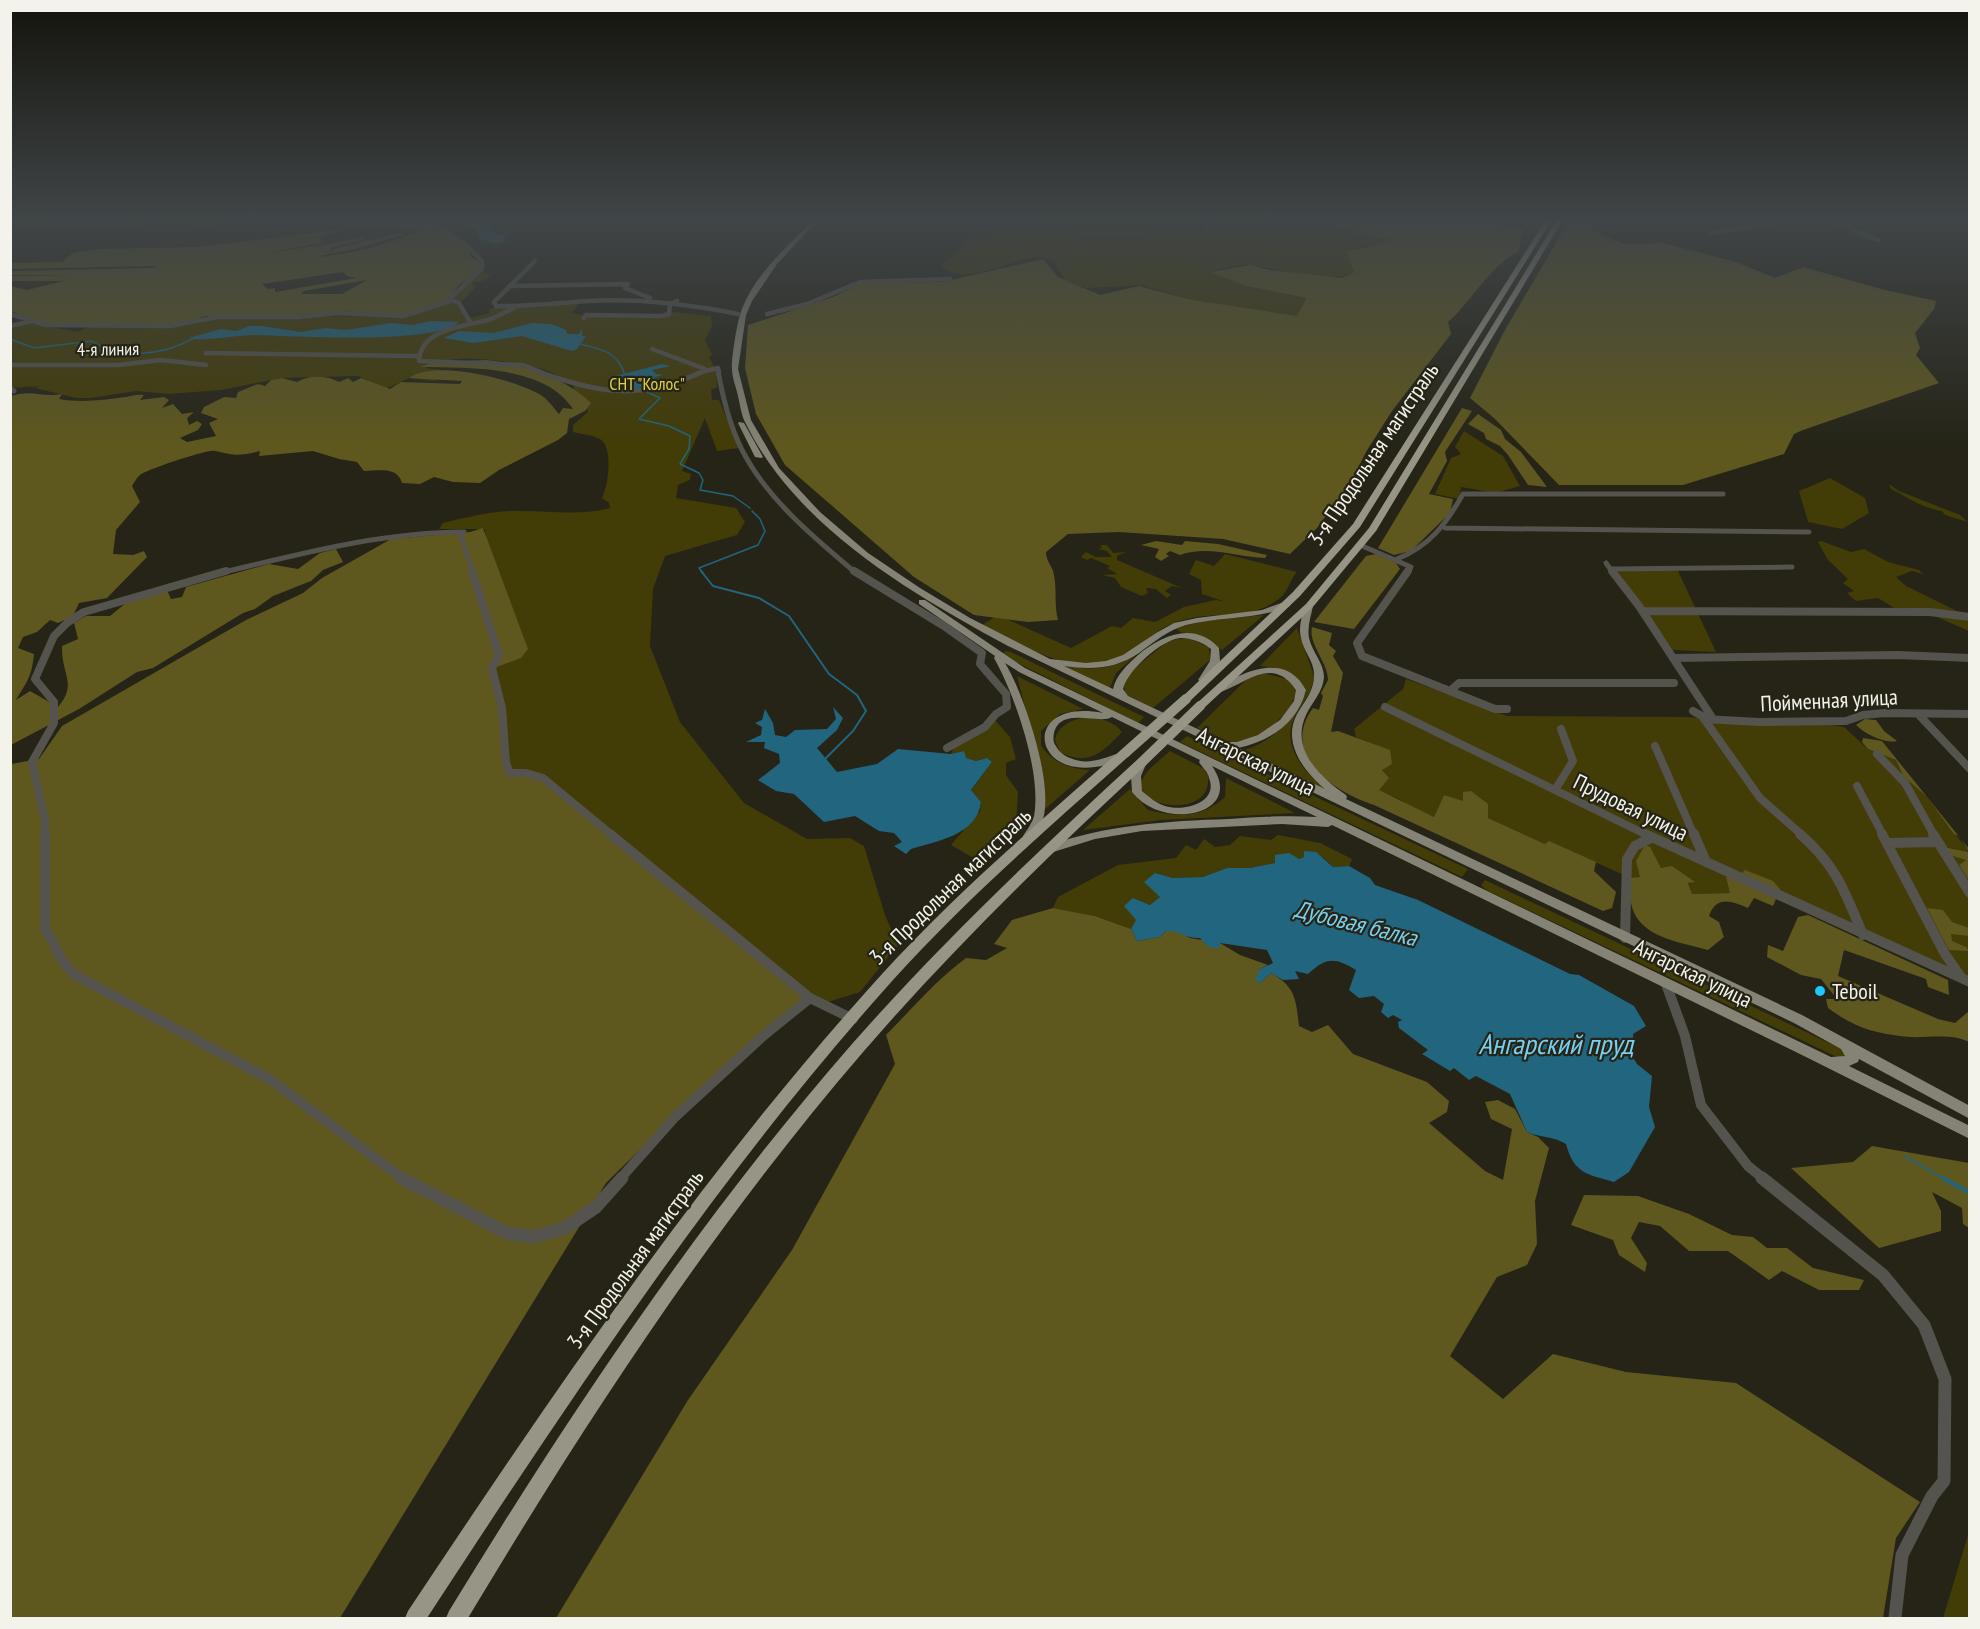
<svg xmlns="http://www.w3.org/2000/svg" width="1980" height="1629" font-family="'PT Sans Narrow',sans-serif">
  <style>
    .green { fill: #423c06 }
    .forest { fill: #5e571e; fill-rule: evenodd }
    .water { fill: #21667e }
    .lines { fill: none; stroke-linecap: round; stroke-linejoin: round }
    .stream-far2 { stroke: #21667e; stroke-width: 1.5 }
    .stream-far1 { stroke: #21667e; stroke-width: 2 }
    .stream { stroke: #21667e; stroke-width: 4 }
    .minor-far4 { stroke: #54534d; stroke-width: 4.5 }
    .minor-far3 { stroke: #54534d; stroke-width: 5 }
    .minor-far2 { stroke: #54534d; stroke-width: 8 }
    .minor-far1 { stroke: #54534d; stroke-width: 10 }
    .minor { stroke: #54534d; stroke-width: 13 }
    .major { fill: #848375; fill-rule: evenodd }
    .highway { fill: #979585; fill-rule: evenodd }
    .highway-bridge { stroke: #979585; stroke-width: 10 }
    .poi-dot { fill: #1bc9fc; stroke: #252417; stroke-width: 2 }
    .labels { text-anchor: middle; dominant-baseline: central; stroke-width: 4.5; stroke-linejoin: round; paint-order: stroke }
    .far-street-label { font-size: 18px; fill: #f4f3eb; stroke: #252417 }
    .far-park-label { font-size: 18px; fill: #e0cf3c; stroke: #252417 }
    .street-label { font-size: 22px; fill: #f4f3eb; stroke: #252417 }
    .poi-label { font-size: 22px; fill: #f4f3eb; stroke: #252417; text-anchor: start }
    .water-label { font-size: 24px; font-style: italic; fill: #79cff0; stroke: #252417 }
    .near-water-label { font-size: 28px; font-style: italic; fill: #79cff0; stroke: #252417 }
  </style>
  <rect width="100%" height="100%" fill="#252417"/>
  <path class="green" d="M11,218H107L42,223L47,224C87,224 126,220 166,218C183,218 201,222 218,220L214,218H294L208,225L151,223L121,227H37L11,224Z
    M1016,218H1199L1200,232L1084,239L1078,241L1082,242L1087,240L1204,233L1202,218H1353L1341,222L1390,238L1375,246H1360L1346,254L1351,261L1354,272C1322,286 1282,268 1249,265C1237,264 1223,269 1212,271L1246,286L1308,298L1298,316L1188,299L1141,285L1086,288L1065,280L1051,258C1045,258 1038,257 1032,258C1006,261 962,288 941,266L969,240L1017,228L1028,222Z
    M484,272L491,275L483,281L472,283L475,288L458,306L467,319L490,313L489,309L494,308H537L581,301L571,313L587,316H666L672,312L711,316L712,326L705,340L712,355L709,357L716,371L717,388L711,389L712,400H719L739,448L717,451L705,418L682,471L691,474L690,480L678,485L676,498L736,508L745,522L737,535L665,556L653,589L650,646L680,722L744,803L807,839L850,838L864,846L885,915L898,945L860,992L828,1002L810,996L511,771L494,668L485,529H439L443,523C468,517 495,510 521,511C551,511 582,516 610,508L609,503L602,498C608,486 614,448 600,439C593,435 581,434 573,432V425L588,412L586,403L574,391L573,383C564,380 557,374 548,371C520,362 450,350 425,368L449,371L434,381L409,378L386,389L358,376L281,378L221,390L169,394L136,391L91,398H76L35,388L39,386L11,388L10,327L29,323L78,332L87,327L184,326L217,317L408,316L448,301L461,287Z
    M1464,431L1503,456L1520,486L1495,493L1461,487L1459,499L1435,494L1451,458L1461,454L1455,447Z
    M1830,478L1865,498L1869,513L1842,529L1808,522L1799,491Z
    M1889,484L1899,491L1960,515L1968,522L1945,515L1942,511C1921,508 1909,498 1891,489Z
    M1821,541L1851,552L1864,549L1888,562L1919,570L1923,574L1912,571L1896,577L1906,586L1969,617V631L1923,611L1896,609L1878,598L1856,601L1847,593L1854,591L1843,583L1848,579L1828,560L1818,542Z
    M1100,545H1107L1113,553L1126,552L1117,556V560L1182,588L1172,586L1165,591L1171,595L1167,598L1156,589L1146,588L1148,593L1142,596L1121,587L1115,578L1102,575L1117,574L1107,568L1110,566L1091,558L1087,560L1081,557L1086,552L1096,557H1112L1107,551L1098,549L1102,548Z
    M1225,554L1297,572C1290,580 1289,588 1283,595C1259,621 1213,611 1183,620C1159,626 1145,643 1124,655C1078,681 1023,646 982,625L998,615L1071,648L1112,626L1121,628L1133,618L1155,622L1184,607L1216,600L1226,602L1202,594L1201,580L1189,574L1196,560L1214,566Z
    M1617,570L1678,571L1716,652L1673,650Z
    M1264,615L1222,650L1203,637L1180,632L1176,628L1204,621Z
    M1297,628L1314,676C1313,691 1303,702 1296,714C1278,746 1307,776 1331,793L1243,750C1269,744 1297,718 1306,693C1300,672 1279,668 1260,666Z
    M1177,639H1191L1209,647L1210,660L1153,708L1126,695L1122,680L1125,676L1167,642Z
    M1006,651L1011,652L1144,717L1138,723L1004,656L1002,654Z
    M1136,655L1116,673L1110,688L1062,665C1089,671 1113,670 1136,655Z
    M1263,673L1287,679L1297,689C1293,714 1257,744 1232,742C1220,741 1208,733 1197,728L1247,679Z
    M1017,676L1083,709L1060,714L1041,731V745C1051,762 1070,769 1090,770L1044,810L1042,774Z
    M1406,679L1507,716L1688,717L1772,725L1824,724L1844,727L1868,749L1896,760L1903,776L1927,797L1969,852L1946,847L1966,860L1959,865L1969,881V985L1778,892L1692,894L1688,883L1694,882L1661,868L1653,856L1640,878H1631L1549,842L1545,844L1488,818L1463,802L1444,795L1434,817L1406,805C1401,797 1387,796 1379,790L1382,770L1390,751L1356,737L1354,729L1403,689Z
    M1085,717C1098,717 1114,721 1122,732C1103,752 1089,767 1060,752L1055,740C1058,725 1072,720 1085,717Z
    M995,720L1010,737L1016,759L1006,763V775L1018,792L1016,826L975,859L951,845L980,811L981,802L971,791L992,762L987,758L976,761L965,758L964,751L951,754L954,747Z
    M1187,736L1468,869L1462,877L1180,742Z
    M1170,751L1203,768L1208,775C1214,822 1128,807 1143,778C1148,768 1162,759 1170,751Z
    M1226,778L1295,813L1161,820L1083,830L1130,789L1148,810C1178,817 1201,819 1225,797Z
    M1278,835L1320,843L1352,859L1349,866L1333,867L1324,858L1304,851V857L1299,859L1275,855V863L1250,868H1227L1203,877L1173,878L1155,873L1160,897L1150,905L1133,898L1137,920L1131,929L1095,916L1053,908L1058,897L1118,865L1176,858L1186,845L1196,850L1204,839L1215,847L1230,845L1240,836L1271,840Z
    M1485,880L1842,1049L1848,1057L1839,1058L1486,890L1481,885Z
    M1968,1535L1969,1618H1943Z"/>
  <path class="forest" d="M374,218H425L469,249L471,257L479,261L482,269L459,285L447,300L427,309L396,315H359L349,311L301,316H206L175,325H47L11,311L10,286L27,290L64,281H11V276L77,275H11V271L151,268L158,266L11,269V263L62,262L73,253L97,249L197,247L338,230ZM390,222L399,223L391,228L413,229L419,232L367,249L322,257L319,256L355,249L407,234L398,233L330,250L331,247L364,240V236L330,244L266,253L321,243V237L360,225L383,227ZM343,272L347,276L356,278L275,292V288L268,289L262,284ZM367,280L342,294H301L304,291Z
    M1353,218C1410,218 1469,213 1524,230L1518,252C1488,268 1473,300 1448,322L1451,334L1392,411L1366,452L1351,482L1317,528L1290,554L1223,539L1119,532L1068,534L1046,552C1046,562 1053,566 1054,575C1057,590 1054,605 1058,620L1028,622L974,615L914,577L785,465L756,414L745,368L748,325L833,297L861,283L942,282L1043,259L1058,277L1100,295L1139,286L1188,299L1297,316L1307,298L1246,286L1211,272L1250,265L1270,270L1342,278L1354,272L1346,251C1359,249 1378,246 1389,239L1341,229V222Z
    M1569,221L1593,222L1592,230L1623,244L1663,243L1736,262L1775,278L1803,267L1885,290L1936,301L1934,309L1915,333L1920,348L1916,355L1939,383L1803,430L1794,434L1784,454L1683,485H1559L1494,418L1470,398L1506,328Z
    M487,360C521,364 565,377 591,403L585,411L569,419L567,433L558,440L499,470L480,483L453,482L434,477L420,484L402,483C397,466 379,471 364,471L357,462L339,459L313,451L259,456L260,451C239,457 234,455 215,451C208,449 146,470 140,475C137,477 134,483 132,486L140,502L116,530L113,554L133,555L144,551L147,557L107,598L79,603L73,616L58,623L50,620L37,632L23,637L18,648L34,654C32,676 27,682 16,700L30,691L58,707C78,684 61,674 62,646L78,639L74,623L86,616H110L132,598L167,590L171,599L182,597L186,587L269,564L298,569L320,553L336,549L343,562L323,570L311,581L273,596L255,609L243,613L153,668L137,672L79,709L11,745V396C33,389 42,398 62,394L59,399C82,403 103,400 125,397C133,396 136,394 144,395L140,400L164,397L169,400L162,408L173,404L182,414L194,412L187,418L189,425L197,421L202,424L198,430L180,438L187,442L216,436L209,423L218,419L201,413L204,407L224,397L236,398L238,392L258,384L265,386L271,380L282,378L297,382C308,375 327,375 339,382L348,378L353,382L361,378L390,389L401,382L460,384L462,381L409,378C435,359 513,379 539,394C547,398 553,407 559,414L563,408L573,409C544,364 466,368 420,367L435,362Z
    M1462,408L1472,411L1445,452L1447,461L1429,494L1453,499L1450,513L1411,551L1394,555L1378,548Z
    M1478,414L1501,430L1505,439L1521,452L1547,487L1528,485L1508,455L1500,446L1486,439L1484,433L1468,424Z
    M483,528L528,649L521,658L494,668L511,771L543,776L810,996L674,1116L606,1183L340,1618H11V764L39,759L62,726L246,620L303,593L322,578L391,539L470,532Z
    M1156,541L1182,545L1185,541L1218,544L1267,555L1265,558C1236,557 1208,545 1180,555L1170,551L1166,554L1169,556L1161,561L1155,557L1159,549L1141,545Z
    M1376,554L1396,563L1400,569L1354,629L1314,622L1366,556Z
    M1312,627L1332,633L1329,645L1336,651L1333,656L1343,673L1331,732L1338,731L1390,750L1392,764L1382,770L1389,778L1379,790L1434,817L1444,795L1463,801V792L1471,791L1488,804V818L1545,844L1549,841L1596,862L1594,871L1616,892L1612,908L1603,911L1374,805C1333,792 1279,754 1313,708L1319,710L1323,696L1321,693L1328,680C1328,662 1308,644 1312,627Z
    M1865,719L1876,720L1884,731L1897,741C1885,744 1865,734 1856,725Z
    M1863,738L1882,741L1969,849V881L1959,865L1966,860L1950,855L1944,847L1969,852L1959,836L1954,834L1927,797L1903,776L1896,760L1868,749L1862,742Z
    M1645,845L1650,847L1661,868L1672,866L1695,882L1688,883L1692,894L1730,893L1726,877L1737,879L1745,870L1773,881L1780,889L1773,906L1754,898L1748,908C1732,901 1716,895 1709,916L1719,922L1724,937L1708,950C1679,942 1637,937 1631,903C1629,895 1631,886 1631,878L1640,877L1636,861Z
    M1053,908L1095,916L1131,929L1137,941L1160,937L1166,931L1178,930L1190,938L1220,943L1240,955L1268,965L1260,969V983L1271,973C1296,987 1296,1000 1299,1026L1312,1032L1328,1025L1353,1054L1427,1082L1449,1101L1447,1112L1429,1123L1485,1171L1503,1180L1512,1129L1491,1119L1485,1102L1498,1100L1515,1109L1527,1132L1538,1137L1549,1148L1535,1201L1537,1244L1527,1265L1497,1277L1450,1356L1503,1399L1553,1354L1626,1372L1736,1383L1920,1502L1896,1538L1883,1618H556L688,1400L792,1250L895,1064L886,1035C912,1009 936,980 966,958L986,960L1007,948L994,944L1012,920Z
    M1927,908L1943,910L1952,922L1969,928V936L1951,934L1952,941L1966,947L1969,951L1949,950Z
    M1808,915L1948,980L1949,995L1928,987L1926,979L1844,950L1838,976L1938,1019L1955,1023L1969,1011V1042C1951,1033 1930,1038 1910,1037C1876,1034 1855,1028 1828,1008L1826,999H1837L1821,979L1801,975L1767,957L1768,945L1783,951L1798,917Z
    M1872,1146L1969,1163V1228L1963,1224L1962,1208L1932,1192L1941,1211V1231L1879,1248L1791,1168L1853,1162Z
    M1584,1195L1638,1196L1689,1214L1732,1235L1753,1237L1767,1248H1787L1813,1268L1864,1280L1859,1290H1819L1782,1271L1769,1280L1728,1251H1689L1660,1226L1639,1222L1631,1238L1647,1263L1645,1272L1619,1255L1613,1240L1571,1225Z"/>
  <path class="water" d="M481,218L480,223L489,225L487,228C498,235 497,237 513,232L504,237L506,241L495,244L478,238L477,230L462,220Z
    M431,321L459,322C435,345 289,336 253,335C238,335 200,342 189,338L221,329L236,331L249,326H262L301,332L325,328L347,330L390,323L413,325Z
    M532,323L552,324L566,330L567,334H579L582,329V336H586L577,349L572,351L522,336L474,343L444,338L459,331L494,333Z
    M662,364L670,366L652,370L656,374L664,375L654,377L659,382H671C652,386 632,392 616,384L617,381L608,378Z
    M833,707L843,718L837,730L817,748L837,772L877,764L898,749L951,754L964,751L966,758L976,761L987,758L992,762L971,790L981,802C977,835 937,841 911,849L906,854L894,846L902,842L894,833L879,831L855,816L824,822L794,794L776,791L758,780L780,763L779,754L764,748L765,742H746L761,735L762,727L755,723L762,720L765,709L773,723L775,735L786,737L795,730L827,729L836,719Z
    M1304,851L1316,852L1333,867L1349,866L1370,878L1375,885L1418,900L1570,974L1579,975L1634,1006L1646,1026L1633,1034L1634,1046L1629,1051L1637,1064L1652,1076L1649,1107L1655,1127L1629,1172L1614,1182C1587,1174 1574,1174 1566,1144C1553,1136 1541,1138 1527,1132L1510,1094L1476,1076L1469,1080L1454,1068L1450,1071L1422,1054L1428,1050L1399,1028L1398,1022L1402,1020L1393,1015L1388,1018L1381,1012L1384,1004L1374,996L1359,998L1349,990L1356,970C1335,957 1326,957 1308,974L1295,971L1299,979L1283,980L1271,973L1260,983L1255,980L1260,969L1273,963L1267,950L1220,943L1219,949L1207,946L1200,938C1186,939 1180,930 1166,931L1160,937L1137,941L1131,929L1136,920L1124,906L1133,898L1150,905L1160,897L1144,882L1155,873L1173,878L1203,877L1227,868H1250L1275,863V855L1289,853L1299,859L1304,857Z"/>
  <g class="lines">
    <path class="stream-far2" d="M10,339L34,348L92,341C120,360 164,355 192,339
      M580,344C602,349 618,352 625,375
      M647,392L660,398L639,419L669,426L690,436L689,449L680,464L699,473L703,480L700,490L733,496L750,508
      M703,573L699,568L758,545L765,531L760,519L752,511"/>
    <path class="stream-far1" d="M701,571L713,586L759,598L789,616L829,674L857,695L866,711L853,731L825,759
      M1904,1156L1945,1179"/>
    <path class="stream" d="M1943,1178L1970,1193"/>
    <path class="minor-far4" d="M428,218L468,247L482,261V269L449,299L459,303L470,322
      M1825,218L1878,240
      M1712,233L1797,218
      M535,261L494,302L496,306C527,307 557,303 588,301C639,298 688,304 738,314
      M510,286L628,284L625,288L650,298
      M514,308C505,312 497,317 488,320C463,327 421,328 419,361L523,365L541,372
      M10,314L46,325L170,326L217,317H298L338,313L403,316L450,301
      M767,314L807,304L860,282L950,279
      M584,318L586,315L662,316L669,314L670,304L677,301
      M10,326L32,321
      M652,349L705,369
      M206,353L418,356
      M10,365H118L161,360L206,365
      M701,372L718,368L719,372"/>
    <path class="minor-far3" d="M537,371C601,395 641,400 704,371
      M718,371C723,399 732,434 747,459C772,503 817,540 856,573
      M10,388L14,391
      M1445,528L1809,532
      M1360,545L1411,567L1407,573
      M1397,559C1430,546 1446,524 1463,494H1723
      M1606,563L1613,573
      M1611,569L1792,567
      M220,573C301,554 381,532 464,532L461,536L473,573"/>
    <path class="minor-far2" d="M472,571L499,655L492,668L502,708L506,763L510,773H526L543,778L612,835
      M854,571L944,626L982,653L980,664L1006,694L1007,707L996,714L985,727L947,748
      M1408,571L1357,643L1362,656L1495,709H1507
      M1612,571L1639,606L1713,719
      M1643,611L1930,612L1970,617
      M1674,658L1898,655L1970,658
      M1450,691L1459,683H1674
      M1385,707L1647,835
      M1693,711L1702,716L1760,798L1802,835
      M1918,714L1970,769
      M1704,719L1759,722L1846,721L1863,715L1885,713L1970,714
      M1655,746L1694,835
      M1877,754L1905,783L1934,835
      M1857,786L1883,835
      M1555,790L1573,761L1561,729
      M45,835V821L32,762L54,723V702L35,679L54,636L68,622L84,612L226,571"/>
    <path class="minor-far1" d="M45,834V928L62,960L73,974L271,1080L403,1179
      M610,834L810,998
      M1645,834L1970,982
      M1694,834L1706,862
      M1800,834C1836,865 1845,892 1863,935
      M1882,834L1945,954L1961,977
      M1933,834L1970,893
      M1888,843L1937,842
      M1625,938L1627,859L1635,846L1651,838
      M1666,984L1685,1036L1701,1105L1748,1166L1764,1179
      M810,998L853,1019
      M620,1179L675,1117L763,1036L810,998"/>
    <path class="minor" d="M401,1178L507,1233L534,1237L565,1228L596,1207L622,1178
      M1762,1178L1883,1275L1924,1325L1945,1379L1944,1481L1932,1496L1902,1555L1895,1618"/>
    <path class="major" d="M815,218H820L777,264L752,301L746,315L738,369L751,420L779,468L820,512L868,553L920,588L970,618L1050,659L1086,663L1106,661L1123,655L1156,633L1174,623L1197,618L1262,610L1284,602H1290V606C1256,620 1221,616 1186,625C1168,630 1154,642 1139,653C1116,669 1091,670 1064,666L1113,689C1116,675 1128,664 1138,655C1162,635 1194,621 1219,648L1220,661L1206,682L1203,683L1198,680L1210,661L1211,649C1202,642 1192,638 1180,638C1161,640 1127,671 1123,689L1128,696L1225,742H1237L1258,735L1280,720L1294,701L1296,690C1273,656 1248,682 1221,692L1218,691L1216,689L1218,687C1239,674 1276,656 1297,678C1301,681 1303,686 1306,690C1298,723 1270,741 1238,748L1325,789C1303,771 1282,742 1297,714C1304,702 1314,691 1314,676C1315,662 1303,651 1301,638C1298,627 1302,616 1305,606L1306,604H1312L1313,606C1311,616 1307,627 1309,638C1312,652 1324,663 1324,677C1323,692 1312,702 1306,715C1290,749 1320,777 1346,795L1347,797L1346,799L1802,1015L1970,1106V1119L1859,1059L1858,1062L1849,1066L1970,1126V1139L1806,1057L1332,825L1328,827L1282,824L1142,831L1095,839L1050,853L1046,852L1045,849L1046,846C1106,825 1166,821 1229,819C1258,817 1287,815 1317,817L1212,766C1246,815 1163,832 1132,792L1131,776L1138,760H1146L1147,762L1141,776L1142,791C1149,797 1156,803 1165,806C1183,812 1219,803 1209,778C1208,772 1202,767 1199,762L1200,760L1112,717C1100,725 1061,706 1054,733C1053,738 1053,742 1056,746C1059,752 1065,756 1070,758C1088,766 1103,758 1120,753L1125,756C1118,763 1106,766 1095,767C1030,776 1023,698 1103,713L1019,672L1005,663C1024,694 1054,783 1043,819C1041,826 1036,833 1032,839H1024L1023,836C1027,830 1032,823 1034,816C1042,773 1015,695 994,658L995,656L919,604V600H925L1025,668L1831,1057L1845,1056L1841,1049L1794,1023L1008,646C910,593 795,526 745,422C741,414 740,404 738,396C736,387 732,377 732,369C731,360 737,324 740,315C752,276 788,246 815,218Z
      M739,422L744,423L763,457L761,458L755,457L738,423Z"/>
    <path class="highway" d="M1547,218H1553L1360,527L1300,596L1190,701H1182L1181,699L1182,697L1293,592L1353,524Z
      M1558,218H1564L1376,531L1312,608L1204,708H1196L1195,706L1196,704L1306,604L1369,528Z
      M1125,749L1129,750L1131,753L1129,756C1048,828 966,899 893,980C717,1176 571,1398 427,1618H405L408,1611C555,1390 704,1170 882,974C956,893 1039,822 1121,750Z
      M1142,758L1148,762L1146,765C1048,856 952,949 864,1051C713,1226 586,1421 468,1618H446L449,1611C570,1413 699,1219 852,1044C941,943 1039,850 1138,759Z"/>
    <path class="highway-bridge" d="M1125,753L1186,699
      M1142,762L1200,706"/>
  </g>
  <linearGradient id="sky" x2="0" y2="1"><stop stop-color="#14140d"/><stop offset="0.49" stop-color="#404547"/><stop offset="1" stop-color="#404547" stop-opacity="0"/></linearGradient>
  <rect width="1980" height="446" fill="url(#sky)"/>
  <circle class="poi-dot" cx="1820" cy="991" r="6"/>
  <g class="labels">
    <g class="far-street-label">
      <text transform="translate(108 349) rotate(-1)">4-я линия</text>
    </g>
    <g class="far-park-label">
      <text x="647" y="383">СНТ "Колос"</text>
    </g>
    <g class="street-label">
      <text transform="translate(1373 454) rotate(-56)">3-я Продольная магистраль</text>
      <text transform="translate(1829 700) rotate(-3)">Пойменная улица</text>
      <text transform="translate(1256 761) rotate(26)">Ангарская улица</text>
      <text transform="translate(1631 807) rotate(26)">Прудовая улица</text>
      <text transform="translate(950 886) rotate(-44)">3-я Продольная магистраль</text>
      <text transform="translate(1693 973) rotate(26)">Ангарская улица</text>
      <text transform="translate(635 1259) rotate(-54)">3-я Продольная магистраль</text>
    </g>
    <g class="poi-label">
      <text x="1832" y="991">Teboil</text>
    </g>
    <g class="water-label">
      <text transform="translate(1356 923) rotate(14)">Дубовая балка</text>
    </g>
    <g class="near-water-label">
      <text x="1556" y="1043">Ангарский пруд</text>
    </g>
  </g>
  <rect width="1980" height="1629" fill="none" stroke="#f4f3eb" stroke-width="24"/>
</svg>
